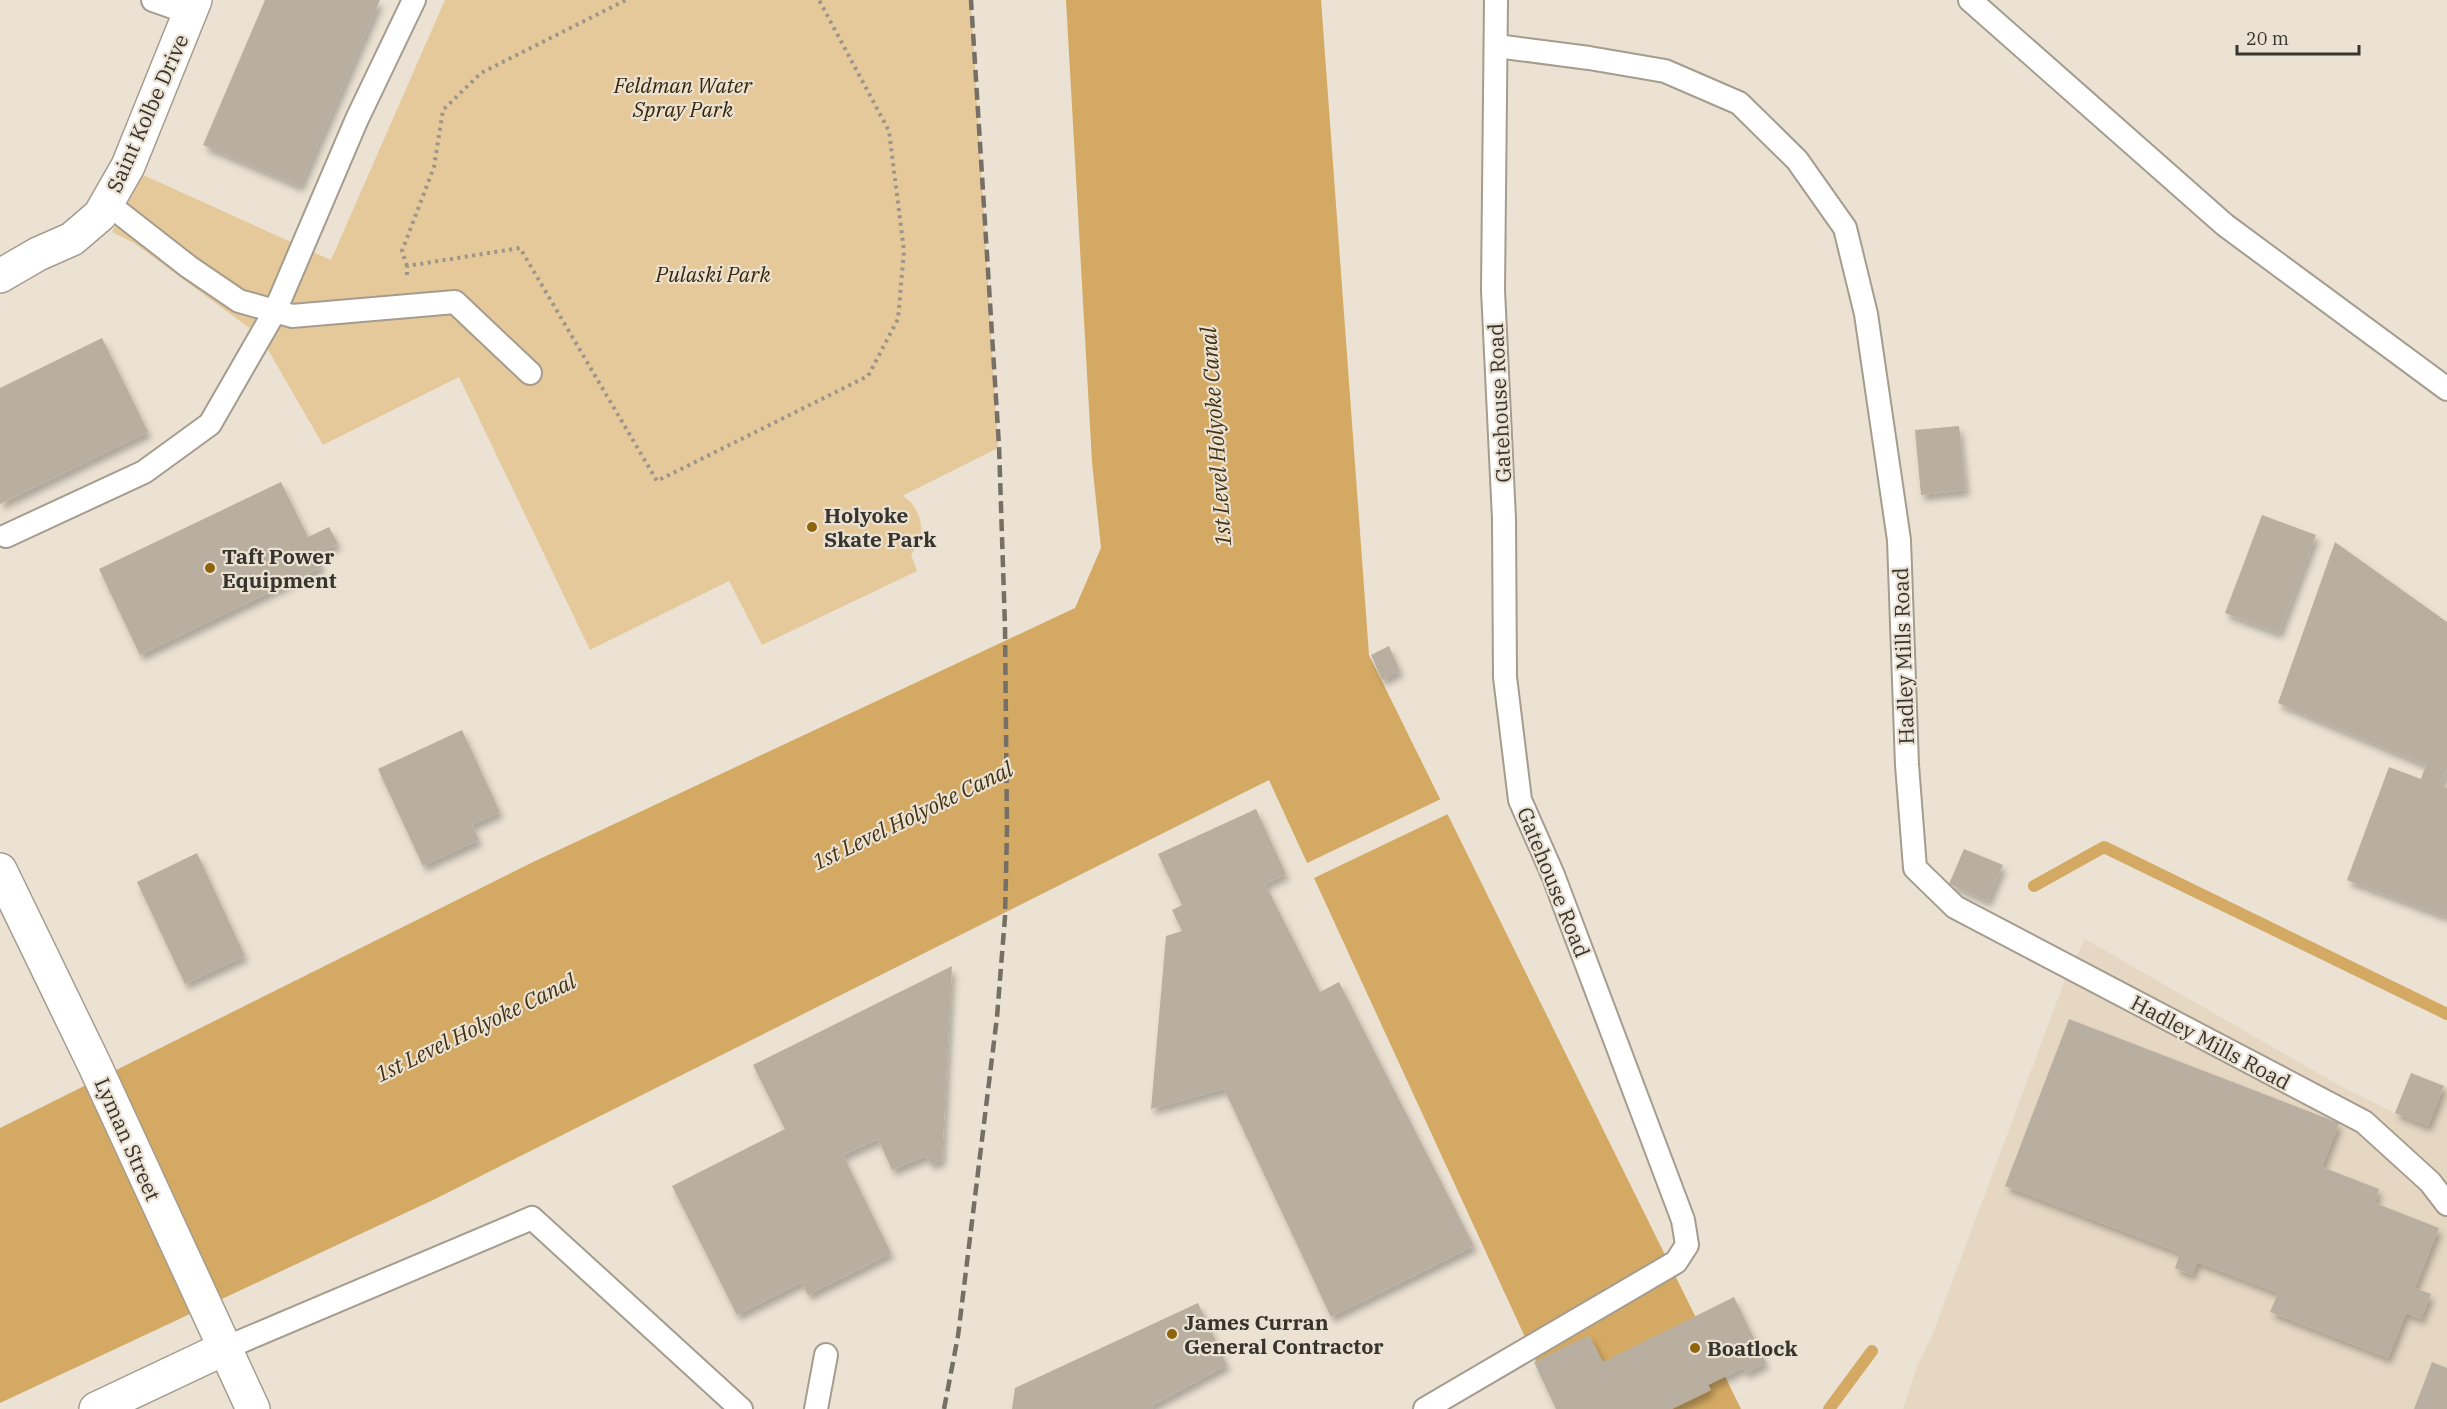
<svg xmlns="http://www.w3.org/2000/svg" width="2447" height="1409" font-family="'IBM Plex Serif',serif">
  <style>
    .built { fill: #e5d7c2 }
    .green { fill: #e5c99b }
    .water { fill: #d3a963 }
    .pier { fill: #ebe2d3 }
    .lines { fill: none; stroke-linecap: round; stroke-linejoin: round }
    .stream { stroke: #d3a963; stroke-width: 12 }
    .building { fill: #b8afa1; filter: url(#shadow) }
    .service-casing { stroke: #a59c8e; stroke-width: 26 }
    .minor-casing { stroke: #a59c8e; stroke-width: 36 }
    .secondary-casing { stroke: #a59c8e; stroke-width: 36 }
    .path { stroke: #9c958a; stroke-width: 4; stroke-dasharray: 3 4.5; stroke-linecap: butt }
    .service { stroke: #fff; stroke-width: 22 }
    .minor { stroke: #fff; stroke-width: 33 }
    .secondary { stroke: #fff; stroke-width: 33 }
    .rail { stroke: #756f66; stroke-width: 4.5; stroke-dasharray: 12 6; stroke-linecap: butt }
    .poi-dot { fill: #8f650b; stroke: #ebe2d3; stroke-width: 2 }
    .labels { text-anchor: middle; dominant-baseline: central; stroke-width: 4.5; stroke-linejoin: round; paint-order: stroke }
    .park-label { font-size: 21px; font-style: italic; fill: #382706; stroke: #ebe2d3 }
    .street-label { font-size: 21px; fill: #37332d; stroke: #ebe2d3 }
    .poi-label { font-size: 21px; font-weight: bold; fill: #37332d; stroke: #ebe2d3; text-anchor: start }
    .water-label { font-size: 22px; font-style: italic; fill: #423111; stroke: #ebe2d3 }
  </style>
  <defs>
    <filter id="shadow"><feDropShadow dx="3.5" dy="6" stdDeviation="3" flood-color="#0004"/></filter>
  </defs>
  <rect width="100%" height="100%" fill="#ebe2d3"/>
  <path class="built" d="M2085,939L2342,1087L2395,1113L2411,1073L2447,1087V1409H1903L1917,1366L1932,1336L2066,977Z"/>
  <path class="green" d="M445,0H971L998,448L902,496C915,501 925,524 920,538C919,544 914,550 911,555L917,571L762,645L729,581L590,650L459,377L323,445L260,336L134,243L112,232L143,175L331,260Z"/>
  <path class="water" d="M1066,0H1321L1369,655L1741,1409H1558L1269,780L433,1200L0,1403V1128L531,863L1075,608L1101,548L1092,462Z"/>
  <path class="pier" d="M1443,798L1450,813L1312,879L1305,864Z"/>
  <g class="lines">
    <path class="stream" d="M2034,886L2104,847L2447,1014
      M1829,1409L1872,1351"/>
  </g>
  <path class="building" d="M265,0H380L300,186L203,145Z
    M102,338L148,432L0,504V388Z
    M1959,426L1966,490L1921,495L1915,430Z
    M281,482L308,537L329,527L338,544L316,554L322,567L140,655L99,569Z
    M2262,515L2316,535L2279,633L2225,613Z
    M2335,542L2447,622V769L2441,785L2447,788V917L2347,880L2389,767L2421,779L2426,765L2278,703Z
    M1389,646L1400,671L1382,680L1371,655Z
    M462,730L500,812L472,825L479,840L423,866L378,769Z
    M1256,809L1286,874L1265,884L1320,992L1339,982L1474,1246L1331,1317L1224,1089L1151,1109L1166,936L1182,931L1172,910L1182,905L1158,854Z
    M1964,849L2003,865L1988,901L1949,884Z
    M197,853L245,956L185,984L137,882Z
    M952,966L942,1160L931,1164L926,1156L892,1170L878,1139L843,1155L891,1253L808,1295L802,1282L737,1315L672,1186L785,1129L753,1065Z
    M2069,1019L2339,1123L2322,1167L2379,1189L2375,1203L2439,1228L2415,1288L2431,1294L2421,1319L2406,1313L2388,1358L2270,1312L2278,1293L2197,1262L2192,1275L2175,1268L2180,1253L2005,1186Z
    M2411,1073L2444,1086L2428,1126L2395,1113Z
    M1734,1297L1766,1363L1746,1373L1743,1368L1708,1385L1711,1390L1672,1409H1556L1534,1362L1589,1335L1603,1362Z
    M1198,1303L1227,1365L1151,1406L1153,1409H1012L1015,1388Z
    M2432,1362L2447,1368V1409H2414Z"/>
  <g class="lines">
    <defs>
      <path id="service" d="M153,0L190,13
        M414,0L357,119L275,311L292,316L455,302L530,373
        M1970,0L2225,225L2447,389
        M1497,46L1589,58L1665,71L1739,103L1797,160L1845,228L1866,314L1899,540L1907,765L1915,868L1955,907L2364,1122L2430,1182L2447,1204
        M6,536L144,472L210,424L275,311L239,301L189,267L107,203
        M223,1349L532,1218L741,1409
        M816,1409L826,1355
        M1425,1409L1676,1262L1687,1245L1683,1220L1553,875L1520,800L1505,677L1504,519L1493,290L1496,0"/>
      <path id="minor" d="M0,276L38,254L72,239L100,215L128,166L195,0
        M96,1409L223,1349"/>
      <path id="secondary" d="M0,870L95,1066L253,1409"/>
    </defs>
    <use href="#service" class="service-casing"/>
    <use href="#minor" class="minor-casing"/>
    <use href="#secondary" class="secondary-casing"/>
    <path class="path" d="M407,266L402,251L434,167L443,110L481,73L626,0
      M407,275V266L520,248L657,481L868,376L898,319L904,251L889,131L819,0"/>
    <use href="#service" class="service"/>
    <use href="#minor" class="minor"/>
    <use href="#secondary" class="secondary"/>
    <path class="rail" d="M944,1409L958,1336L997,1017L1005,917L1007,830L1005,627L999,446L971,0"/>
  </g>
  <g class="poi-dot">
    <circle cx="812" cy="527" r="6"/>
    <circle cx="210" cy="568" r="6"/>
    <circle cx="1172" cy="1334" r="6"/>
    <circle cx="1695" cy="1348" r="6"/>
  </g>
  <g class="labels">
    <g class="park-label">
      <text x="683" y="85">Feldman Water<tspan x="683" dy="24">Spray Park</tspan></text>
      <text x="713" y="274">Pulaski Park</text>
    </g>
    <g class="street-label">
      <text transform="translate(147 113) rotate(-66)">Saint Kolbe Drive</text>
      <text transform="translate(1499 403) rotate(-93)">Gatehouse Road</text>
      <text transform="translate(1903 656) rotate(-92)">Hadley Mills Road</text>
      <text transform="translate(1554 882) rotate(68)">Gatehouse Road</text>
      <text transform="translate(2211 1042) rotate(28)">Hadley Mills Road</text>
      <text transform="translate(128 1139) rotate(66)">Lyman Street</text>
    </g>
    <g class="poi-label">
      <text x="824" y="515">Holyoke<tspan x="824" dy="24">Skate Park</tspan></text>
      <text x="222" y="556">Taft Power<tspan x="222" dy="24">Equipment</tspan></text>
      <text x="1184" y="1322">James Curran<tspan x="1184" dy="24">General Contractor</tspan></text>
      <text x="1707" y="1348">Boatlock</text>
    </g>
    <g class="water-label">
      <text transform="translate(1215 437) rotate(-94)">1st Level Holyoke Canal</text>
      <text transform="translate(912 815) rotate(-26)">1st Level Holyoke Canal</text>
      <text transform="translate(475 1027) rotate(-26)">1st Level Holyoke Canal</text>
    </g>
  </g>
  <path d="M2237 45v9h122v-9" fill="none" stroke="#37332d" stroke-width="3"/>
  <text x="2246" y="45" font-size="18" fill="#37332d" stroke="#ebe2d3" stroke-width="4.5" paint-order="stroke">20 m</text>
</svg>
